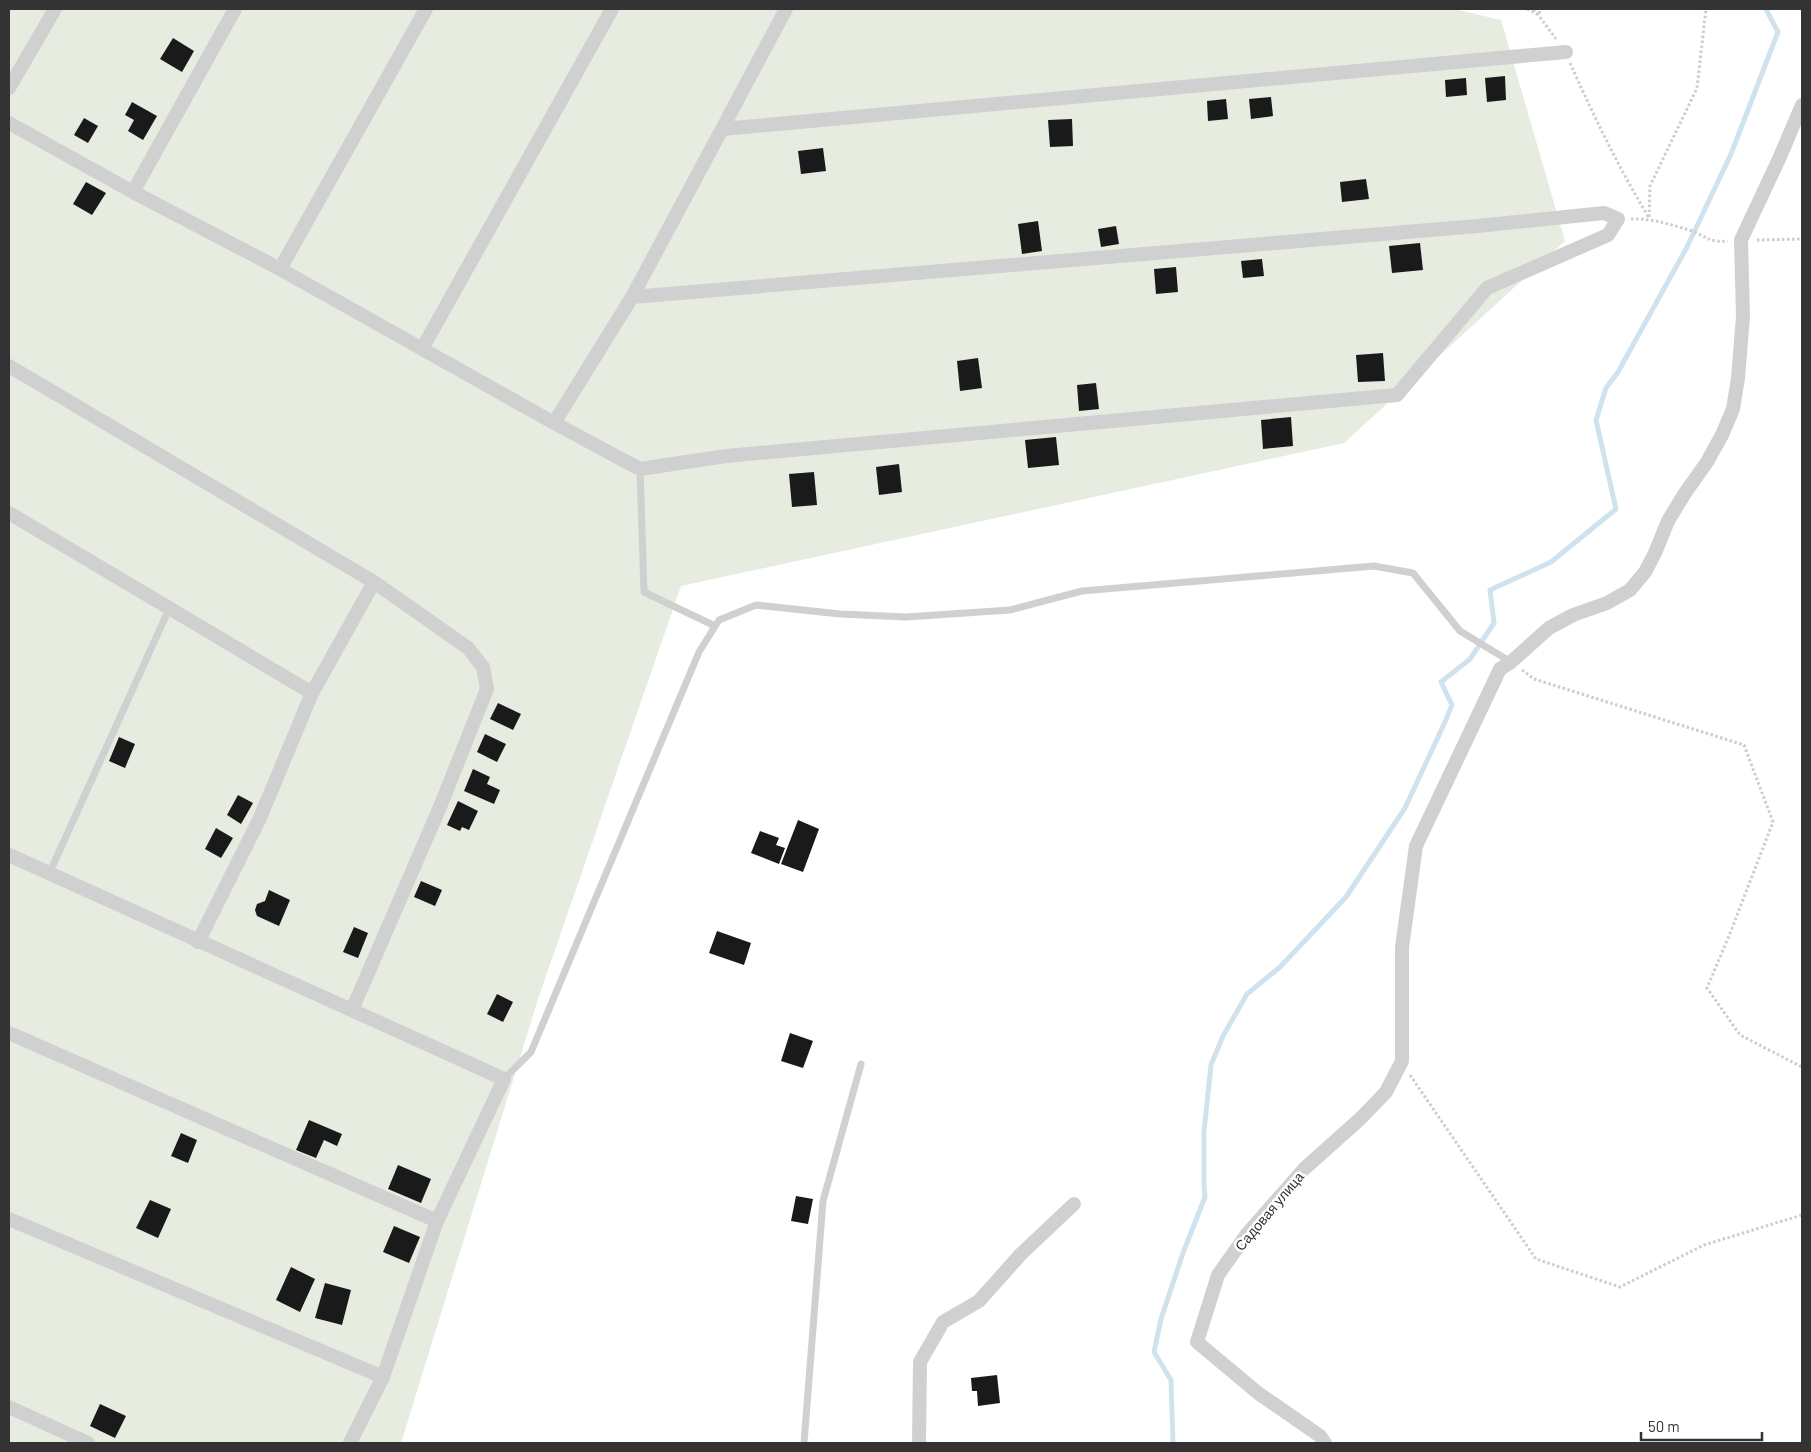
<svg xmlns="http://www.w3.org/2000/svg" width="1811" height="1452" font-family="Barlow,sans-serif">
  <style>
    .green { fill: #e6ecdf }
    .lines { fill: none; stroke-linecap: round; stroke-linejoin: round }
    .stream { stroke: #cfe2ee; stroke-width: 5 }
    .building { fill: #1a1a1a }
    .path { stroke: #cdcdcd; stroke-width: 3; stroke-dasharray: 2.5 2.5; stroke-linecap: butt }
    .lane { stroke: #d0d0d0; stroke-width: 7 }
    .street { stroke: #d0d0d0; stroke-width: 14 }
    .labels { text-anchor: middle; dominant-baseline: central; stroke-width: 5; stroke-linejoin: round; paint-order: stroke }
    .street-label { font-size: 14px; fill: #333; stroke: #fff }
  </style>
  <rect width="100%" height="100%" fill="#fff"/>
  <path class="green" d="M9,9H1454L1501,20L1565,241L1344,443L681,586L538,999L401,1443H9Z"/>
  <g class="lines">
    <path class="stream" d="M1173,1443L1171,1380L1154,1352L1161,1319L1183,1253L1205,1197L1204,1185V1131L1211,1065L1223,1036L1247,994L1280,967L1346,897L1405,808L1445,722L1452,705L1441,682L1470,659L1494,623L1490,590L1551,562L1616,509L1596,420L1606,388L1618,372L1687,247L1731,154L1778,32L1766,9"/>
  </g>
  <path class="building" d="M173,38L194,51L182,72L160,59Z
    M1505,76L1506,100L1487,102L1485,78Z
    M1466,78L1467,95L1446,97L1445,80Z
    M1271,97L1273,116L1251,119L1249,99Z
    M1226,99L1228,119L1208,121L1207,101Z
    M132,102L157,116L143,140L128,131L134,120L125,115Z
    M84,118L98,126L88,143L74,135Z
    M1072,119L1073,146L1050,147L1048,120Z
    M823,148L826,171L801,174L798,151Z
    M1366,179L1369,199L1342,202L1340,182Z
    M86,182L106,193L92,215L73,204Z
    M1038,221L1042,251L1022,254L1018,224Z
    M1116,226L1119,244L1101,247L1098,229Z
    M1420,243L1423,270L1392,273L1389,246Z
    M1262,259L1264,276L1243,278L1241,261Z
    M1176,267L1178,292L1156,294L1154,269Z
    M1383,353L1385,381L1358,382L1356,355Z
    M978,358L982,388L960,391L957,361Z
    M1096,383L1099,409L1079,411L1077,385Z
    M1291,417L1293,446L1263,449L1261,420Z
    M1056,437L1059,465L1028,468L1025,440Z
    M899,464L902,492L879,495L876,467Z
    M814,472L817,505L792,507L789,474Z
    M498,703L521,714L513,730L490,719Z
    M485,734L506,744L497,762L477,752Z
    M119,737L135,744L125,768L109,761Z
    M473,769L490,777L487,784L500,790L494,804L464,791Z
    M238,795L253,803L241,824L227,815Z
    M458,801L478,811L469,830L462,827L460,831L447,825Z
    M798,820L819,829L803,872L781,864Z
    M216,828L233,838L221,858L205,849Z
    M760,831L779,838L776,845L785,848L779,864L751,853Z
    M421,881L442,890L435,906L414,897Z
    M269,890L290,900L279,926L257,916L255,910L257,904L265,901Z
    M354,927L368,933L358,958L343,952Z
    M717,931L751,943L744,965L709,953Z
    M497,994L513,1002L503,1022L487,1014Z
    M790,1033L813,1041L803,1068L781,1061Z
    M309,1120L342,1134L337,1146L324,1140L316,1158L296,1150Z
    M181,1133L197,1140L188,1163L171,1156Z
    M398,1165L431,1179L421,1203L388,1189Z
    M796,1196L813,1199L808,1224L791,1221Z
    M150,1200L171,1209L158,1238L136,1228Z
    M394,1226L420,1237L409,1263L383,1252Z
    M291,1267L315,1279L300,1312L276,1300Z
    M325,1283L351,1290L342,1325L315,1318Z
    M997,1375L1000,1403L978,1406L977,1391H972L971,1378Z
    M100,1404L126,1416L115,1438L90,1426Z"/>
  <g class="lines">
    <path class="path" d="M1527,9L1539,15L1540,9
      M1534,9L1556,39
      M1570,63C1594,117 1619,168 1649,218L1650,186L1697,88L1706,9
      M1631,219C1653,218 1672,225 1692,231C1708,237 1709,243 1728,241
      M1757,240L1802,239
      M1522,670L1534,679L1744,745L1773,822L1729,936L1707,988L1740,1035L1802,1067
      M1410,1075L1536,1259L1620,1287L1704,1245L1802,1215"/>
    <path class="lane" d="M640,469L644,592L715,626
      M49,874L169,609
      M504,1079L531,1052L699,652L719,620L756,605L840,614L906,617L1010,610L1082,591L1374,566L1413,573L1460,631L1511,662
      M804,1443L823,1201L861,1064"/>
    <path class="street" d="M9,88L55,9
      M9,123L133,192L280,269L554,423L640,469L726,456L1397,395L1487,288L1608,235L1618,219L1604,213L1477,226L632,297L722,129L1566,52
      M722,129L786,9
      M133,192L235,9
      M280,269L426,9
      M422,349L612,9
      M9,366L374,582L468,648L483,667L487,689L440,807L352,1010
      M554,423L632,297
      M9,513L312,693
      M9,855L504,1079L437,1221L383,1377L350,1443
      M198,942L260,818L312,693L374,582
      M9,1033L437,1221
      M9,1219L383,1377
      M9,1407L88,1443
      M919,1443L920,1362L943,1322L979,1301L1021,1254L1074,1204
      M1325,1443L1320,1436L1258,1393L1197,1342L1218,1275L1247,1234L1304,1169L1361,1118L1386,1092L1402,1061V947L1416,846L1500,669L1511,662L1549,628L1573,615L1607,603L1630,590L1645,572L1655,553L1668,521L1685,493L1707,462L1722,435L1733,409L1738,378L1743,316L1741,240L1779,159L1802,105"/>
  </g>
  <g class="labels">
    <g class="street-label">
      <text transform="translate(1269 1211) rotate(-50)">Садовая улица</text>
    </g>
  </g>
  <rect width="1811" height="1452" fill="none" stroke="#333333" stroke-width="20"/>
  <path d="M1641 1432v8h121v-8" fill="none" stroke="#333333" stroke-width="2.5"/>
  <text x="1648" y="1432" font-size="15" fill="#333333" stroke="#ffffff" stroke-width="4" paint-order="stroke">50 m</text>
</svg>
